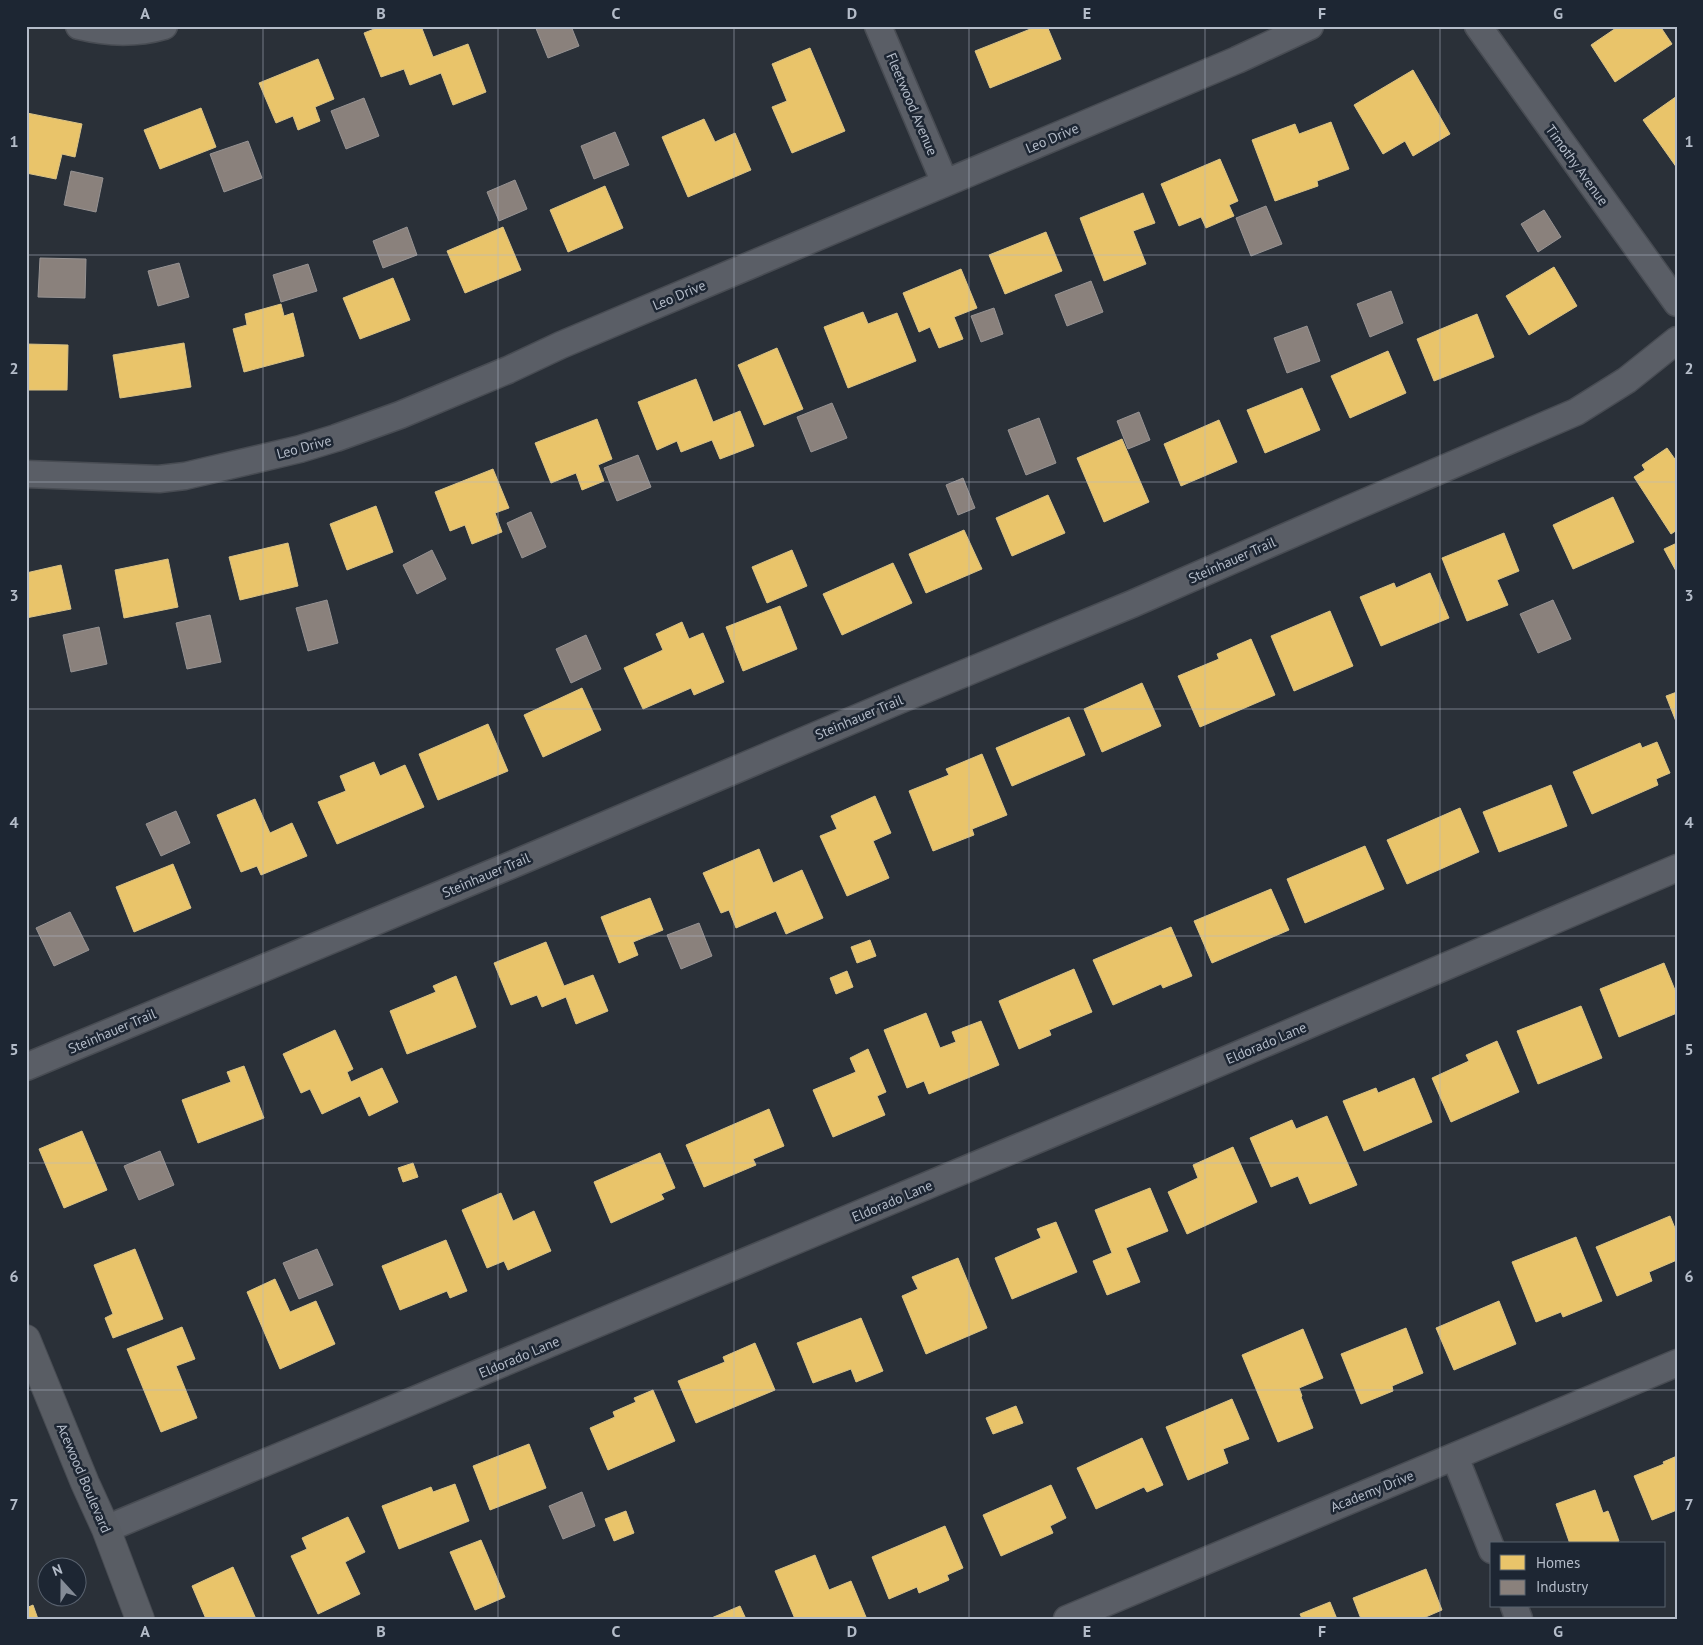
<svg xmlns="http://www.w3.org/2000/svg" width="1703" height="1645" font-family="'PT Sans',sans-serif">
  <style>
    .homes { fill: #e9c46a; stroke: #d9c286 }
    .industry { fill: #8a817c; stroke: #979393 }
    .lines { fill: none; stroke-linecap: round; stroke-linejoin: round }
    .street-casing { stroke: #484c53; stroke-width: 29 }
    .secondary-casing { stroke: #484c53; stroke-width: 30 }
    .street { stroke: #5a5e66; stroke-width: 26 }
    .secondary { stroke: #595d64; stroke-width: 28 }
    .grid { fill: none; stroke: #b4bcc9; stroke-width: 1; stroke-opacity: 0.55 }
    .labels { text-anchor: middle; dominant-baseline: central; stroke-width: 5; stroke-linejoin: round; paint-order: stroke }
    .street-label { font-size: 14px; fill: #b4bcc9; stroke: #1d2633 }
    .neatline { fill: none; stroke: #b4bcc9; stroke-width: 2 }
    .grid-label { font-size: 16px; text-anchor: middle; font-weight: bold; fill: #b4bcc9 }
  </style>
  <rect width="100%" height="100%" fill="#2a3038"/>
  <path class="homes" d="M382,26H421L433,57L468,44L486,92L453,105L441,73L410,85L404,69L381,77L364,33Z
    M1038,26H1047L1061,59L990,88L975,51Z
    M1619,26H1660L1672,44L1615,82L1591,45Z
    M810,48L845,131L792,153L772,107L787,101L772,64Z
    M318,59L334,99L315,107L320,121L298,130L293,116L276,123L259,83Z
    M1413,70L1450,134L1413,156L1405,141L1383,154L1354,105Z
    M1677,96V168L1643,120Z
    M201,108L216,147L160,169L144,130Z
    M27,113L82,124L75,157L62,154L56,179L26,173Z
    M704,119L715,142L735,133L751,170L688,197L662,137Z
    M1331,122L1349,169L1317,181L1318,186L1275,201L1252,140L1295,124L1299,134Z
    M1220,159L1238,201L1229,205L1234,216L1206,228L1201,217L1179,226L1161,184Z
    M605,186L623,228L568,252L550,210Z
    M1143,193L1155,223L1133,231L1146,264L1104,281L1080,218Z
    M503,227L521,270L465,293L447,251Z
    M1046,232L1062,271L1005,294L989,255Z
    M1554,267L1577,306L1529,335L1506,296Z
    M961,269L977,308L954,317L963,339L939,348L930,327L919,332L903,293Z
    M393,278L410,320L360,339L343,298Z
    M281,304L284,316L293,313L304,356L244,372L233,329L247,325L245,314Z
    M863,312L868,324L897,313L916,361L848,388L824,327Z
    M1477,314L1494,357L1434,381L1417,339Z
    M184,343L191,387L120,398L113,355Z
    M26,344L68,345L67,390H26Z
    M777,348L803,409L764,425L738,365Z
    M1388,351L1406,393L1350,418L1331,376Z
    M696,379L713,422L740,411L754,446L720,459L712,440L681,452L677,441L657,450L638,402Z
    M1302,388L1320,430L1265,453L1247,410Z
    M597,419L612,459L598,465L604,481L582,490L576,473L551,483L535,443Z
    M1219,420L1237,462L1181,486L1164,444Z
    M1122,439L1149,502L1104,522L1077,458Z
    M1667,448L1677,462V530L1671,534L1634,477L1645,470L1642,465Z
    M493,469L509,508L495,513L502,532L472,544L465,525L450,531L435,492Z
    M1048,495L1065,533L1012,556L996,518Z
    M1613,497L1634,542L1573,569L1553,525Z
    M376,506L393,552L347,570L330,524Z
    M964,530L982,569L926,593L909,554Z
    M1504,533L1519,571L1497,580L1508,605L1467,621L1442,558Z
    M288,543L298,586L240,600L229,557Z
    M1677,543V570L1676,571L1664,549Z
    M792,550L807,586L767,603L752,567Z
    M168,559L178,607L124,618L115,570Z
    M893,563L912,603L842,635L823,594Z
    M61,565L71,609L26,618V573Z
    M1430,573L1449,618L1381,646L1360,597L1394,583L1396,588Z
    M780,606L797,649L743,671L726,627Z
    M1330,611L1353,666L1294,691L1271,636Z
    M682,622L689,639L703,633L724,682L694,695L691,688L643,709L624,668L663,650L656,634Z
    M1251,639L1275,695L1200,727L1178,676L1219,659L1217,654Z
    M1142,683L1161,726L1102,752L1084,709Z
    M582,688L601,730L543,757L524,715Z
    M1677,692V724L1666,696Z
    M1069,717L1085,755L1012,786L996,748Z
    M488,724L508,771L438,800L419,754Z
    M1657,742L1670,773L1656,779L1658,785L1592,814L1573,772L1640,743L1642,748Z
    M982,754L1007,815L972,829L974,835L933,851L909,791L949,775L946,769Z
    M374,762L380,776L405,765L424,807L337,844L318,802L346,791L340,776Z
    M1551,785L1567,826L1499,852L1483,812Z
    M875,796L891,833L873,841L889,878L847,896L820,836L837,829L831,816Z
    M255,799L270,833L292,823L307,856L261,875L257,866L241,872L217,815Z
    M1460,808L1479,852L1407,884L1387,840Z
    M1365,846L1384,889L1305,923L1287,879Z
    M759,849L773,883L802,870L823,918L786,934L776,911L736,928L729,910L721,913L703,873Z
    M173,864L191,908L134,932L116,887Z
    M1271,889L1289,930L1212,963L1194,921Z
    M650,898L663,930L633,942L638,955L619,963L601,917Z
    M1171,927L1192,976L1163,988L1161,984L1113,1005L1093,960Z
    M870,940L876,956L857,963L851,947Z
    M546,942L564,986L593,975L608,1011L576,1024L566,997L542,1007L537,995L511,1005L494,963Z
    M1664,963L1677,995V1013L1619,1037L1600,989Z
    M1074,969L1092,1012L1049,1030L1051,1035L1019,1049L999,1001Z
    M847,971L853,987L836,994L830,978Z
    M456,976L476,1027L407,1054L390,1011L436,992L433,986Z
    M1581,1006L1602,1058L1538,1084L1517,1031Z
    M926,1013L940,1048L956,1042L952,1032L981,1021L999,1065L929,1094L924,1081L907,1088L884,1030Z
    M335,1030L353,1069L347,1072L351,1082L382,1068L398,1102L369,1116L360,1096L322,1114L310,1089L301,1093L283,1054Z
    M1497,1041L1519,1092L1451,1122L1432,1078L1469,1061L1466,1055Z
    M868,1049L886,1092L877,1096L885,1115L833,1137L813,1090L856,1072L850,1058Z
    M244,1066L264,1118L198,1143L182,1100L231,1082L227,1072Z
    M1414,1078L1432,1122L1364,1151L1343,1101L1376,1088L1378,1093Z
    M769,1109L784,1146L753,1159L756,1165L704,1187L686,1145Z
    M1327,1116L1357,1185L1310,1204L1298,1176L1271,1187L1250,1138L1292,1120L1296,1129Z
    M82,1131L107,1190L64,1208L39,1149Z
    M1233,1147L1257,1202L1187,1234L1168,1192L1198,1178L1193,1165Z
    M660,1153L675,1188L661,1194L664,1199L611,1223L594,1182Z
    M413,1163L418,1177L403,1182L398,1168Z
    M1150,1188L1168,1231L1126,1248L1140,1282L1107,1295L1093,1261L1112,1253L1095,1210Z
    M501,1193L513,1221L534,1211L551,1251L508,1270L504,1261L487,1268L462,1210Z
    M1670,1216L1677,1233V1260L1649,1272L1652,1281L1617,1296L1596,1247Z
    M1056,1222L1077,1272L1012,1299L995,1258L1041,1238L1037,1229Z
    M1576,1237L1602,1301L1563,1317L1561,1312L1536,1322L1512,1262Z
    M446,1240L467,1291L450,1298L447,1291L400,1310L382,1266Z
    M135,1249L163,1319L113,1338L105,1318L113,1314L94,1265Z
    M958,1258L987,1328L926,1354L902,1296L918,1289L912,1277Z
    M275,1279L290,1312L316,1301L335,1344L280,1369L247,1292Z
    M1499,1301L1516,1344L1454,1370L1436,1328Z
    M861,1318L883,1371L856,1382L851,1369L813,1383L797,1343Z
    M182,1327L195,1359L176,1366L197,1418L161,1432L127,1349Z
    M1406,1328L1423,1373L1392,1386L1393,1391L1361,1404L1341,1354Z
    M1303,1329L1323,1378L1299,1388L1302,1396L1301,1397L1313,1428L1278,1442L1242,1355Z
    M755,1343L775,1390L696,1423L678,1381L725,1362L723,1357Z
    M653,1390L675,1441L608,1470L590,1428L615,1417L613,1412L636,1402L634,1398Z
    M1232,1399L1249,1439L1223,1449L1228,1463L1188,1480L1166,1427Z
    M1016,1406L1023,1423L993,1434L986,1418Z
    M1142,1438L1163,1485L1147,1492L1144,1487L1096,1509L1077,1468Z
    M529,1444L546,1488L490,1510L473,1466Z
    M1677,1456V1510L1652,1520L1634,1476L1664,1464L1663,1462Z
    M455,1484L469,1521L399,1549L382,1506L431,1487L433,1492Z
    M1051,1485L1066,1518L1050,1526L1053,1533L1001,1556L983,1515Z
    M1595,1490L1603,1513L1608,1511L1619,1541L1614,1544H1570L1556,1504Z
    M626,1511L634,1533L614,1541L605,1519Z
    M348,1517L365,1552L345,1562L360,1594L318,1614L291,1556L307,1549L302,1538Z
    M945,1526L963,1568L947,1575L949,1580L919,1593L917,1587L889,1599L872,1557Z
    M481,1540L505,1597L475,1610L450,1552Z
    M815,1555L829,1590L851,1581L866,1617L862,1619H795L775,1571Z
    M233,1567L256,1619H206L192,1586Z
    M1426,1569L1442,1610L1421,1619H1361L1353,1598Z
    M1330,1602L1337,1619H1302L1300,1614Z
    M33,1605L38,1619H26V1608Z
    M740,1606L746,1619H709Z"/>
  <path class="industry" d="M535,26H571L579,46L548,58Z
    M364,98L379,136L346,149L331,111Z
    M615,132L629,165L594,179L581,146Z
    M248,141L262,178L224,192L210,154Z
    M71,171L103,178L96,212L64,205Z
    M515,180L527,209L499,221L487,192Z
    M1266,206L1282,244L1251,256L1236,218Z
    M1544,210L1561,237L1538,252L1521,224Z
    M407,227L417,255L383,268L373,241Z
    M40,258L86,259L85,298L38,297Z
    M179,263L189,297L158,306L148,271Z
    M308,264L317,291L281,302L273,275Z
    M1091,281L1103,312L1067,326L1055,295Z
    M1391,291L1403,323L1370,337L1357,304Z
    M994,308L1003,334L981,342L971,316Z
    M1307,326L1320,361L1287,373L1274,338Z
    M832,403L847,438L811,452L797,417Z
    M1139,412L1150,440L1128,449L1117,421Z
    M1039,418L1056,463L1026,475L1008,430Z
    M638,455L651,487L617,501L604,468Z
    M963,478L975,508L958,515L946,485Z
    M531,512L546,547L522,558L507,523Z
    M432,550L446,579L417,594L403,565Z
    M327,600L338,643L308,651L296,608Z
    M1553,600L1571,639L1538,653L1520,614Z
    M210,615L221,662L187,669L176,623Z
    M99,627L107,664L71,672L63,635Z
    M586,635L601,669L571,683L556,649Z
    M176,811L190,843L161,856L146,824Z
    M70,912L89,950L54,966L36,928Z
    M699,923L712,956L681,969L667,935Z
    M160,1151L174,1185L139,1200L124,1166Z
    M317,1249L333,1285L299,1299L283,1263Z
    M582,1492L595,1526L563,1539L549,1506Z"/>
  <g class="lines">
    <defs>
      <path id="street" d="M79,26C107,33 136,34 164,26
        M878,26L945,183
        M1478,26L1677,303
        M26,474L159,479L185,476L300,449L336,438L400,415L508,370L561,345L1237,60L1310,26
        M26,1067L516,863L902,699L1132,604L1347,510L1576,412L1627,380L1677,340
        M1455,1457L1492,1550
        M106,1529L1127,1102L1677,868
        M1514,1606L1519,1619
        M1067,1619L1677,1363"/>
      <path id="secondary" d="M26,1339L85,1483L106,1529L140,1619"/>
    </defs>
    <use href="#street" class="street-casing"/>
    <use href="#secondary" class="secondary-casing"/>
    <use href="#street" class="street"/>
    <use href="#secondary" class="secondary"/>
  </g>
  <path class="grid" d="M263,26V1619M498,26V1619M734,26V1619M969,26V1619M1205,26V1619M1440,26V1619M26,255H1677M26,482H1677M26,709H1677M26,936H1677M26,1163H1677M26,1390H1677"/>
  <g class="labels">
    <g class="street-label">
      <text transform="translate(912 104) rotate(67)">Fleetwood Avenue</text>
      <text transform="translate(1052 138) rotate(-23)">Leo Drive</text>
      <text transform="translate(1577 165) rotate(54)">Timothy Avenue</text>
      <text transform="translate(679 295) rotate(-23)">Leo Drive</text>
      <text transform="translate(304 447) rotate(-15)">Leo Drive</text>
      <text transform="translate(1232 560) rotate(-24)">Steinhauer Trail</text>
      <text transform="translate(859 717) rotate(-23)">Steinhauer Trail</text>
      <text transform="translate(486 875) rotate(-23)">Steinhauer Trail</text>
      <text transform="translate(112 1031) rotate(-23)">Steinhauer Trail</text>
      <text transform="translate(1266 1043) rotate(-23)">Eldorado Lane</text>
      <text transform="translate(892 1201) rotate(-23)">Eldorado Lane</text>
      <text transform="translate(519 1357) rotate(-23)">Eldorado Lane</text>
      <text transform="translate(84 1478) rotate(67)">Acewood Boulevard</text>
      <text transform="translate(1372 1491) rotate(-22)">Academy Drive</text>
    </g>
  </g>
  <rect width="1703" height="1645" fill="none" stroke="#1d2633" stroke-width="55"/>
  <rect x="1490" y="1542" width="175" height="65" fill="#1d2633" stroke="#59626f"/>
  <rect x="1500" y="1555" width="25" height="15" fill="#e9c46a" stroke="#59626f"/>
  <text x="1536" y="1568" font-size="15" fill="#b4bcc9">Homes</text>
  <rect x="1500" y="1580" width="25" height="15" fill="#8a817c" stroke="#59626f"/>
  <text x="1536" y="1592" font-size="15" fill="#b4bcc9">Industry</text>
  <g transform="translate(62 1582) rotate(339)"><circle r="24" fill="#1d2633" stroke="#59626f"/>
  <path d="M0-4L9 19L0 12L-9 19Z" fill="#848b96"/>
  <text y="-8" font-size="14" font-weight="bold" text-anchor="middle" fill="#b4bcc9">N</text>
  </g>
  <rect x="28" y="28" width="1648" height="1590" class="neatline"/>
  <g class="grid-label">
    <text x="145" y="19">A</text>
    <text x="381" y="19">B</text>
    <text x="616" y="19">C</text>
    <text x="852" y="19">D</text>
    <text x="1087" y="19">E</text>
    <text x="1322" y="19">F</text>
    <text x="1558" y="19">G</text>
    <text x="14" y="147">1</text>
    <text x="1689" y="147">1</text>
    <text x="14" y="374">2</text>
    <text x="1689" y="374">2</text>
    <text x="14" y="601">3</text>
    <text x="1689" y="601">3</text>
    <text x="14" y="828">4</text>
    <text x="1689" y="828">4</text>
    <text x="14" y="1055">5</text>
    <text x="1689" y="1055">5</text>
    <text x="14" y="1282">6</text>
    <text x="1689" y="1282">6</text>
    <text x="14" y="1510">7</text>
    <text x="1689" y="1510">7</text>
    <text x="145" y="1637">A</text>
    <text x="381" y="1637">B</text>
    <text x="616" y="1637">C</text>
    <text x="852" y="1637">D</text>
    <text x="1087" y="1637">E</text>
    <text x="1322" y="1637">F</text>
    <text x="1558" y="1637">G</text>
  </g>
</svg>
